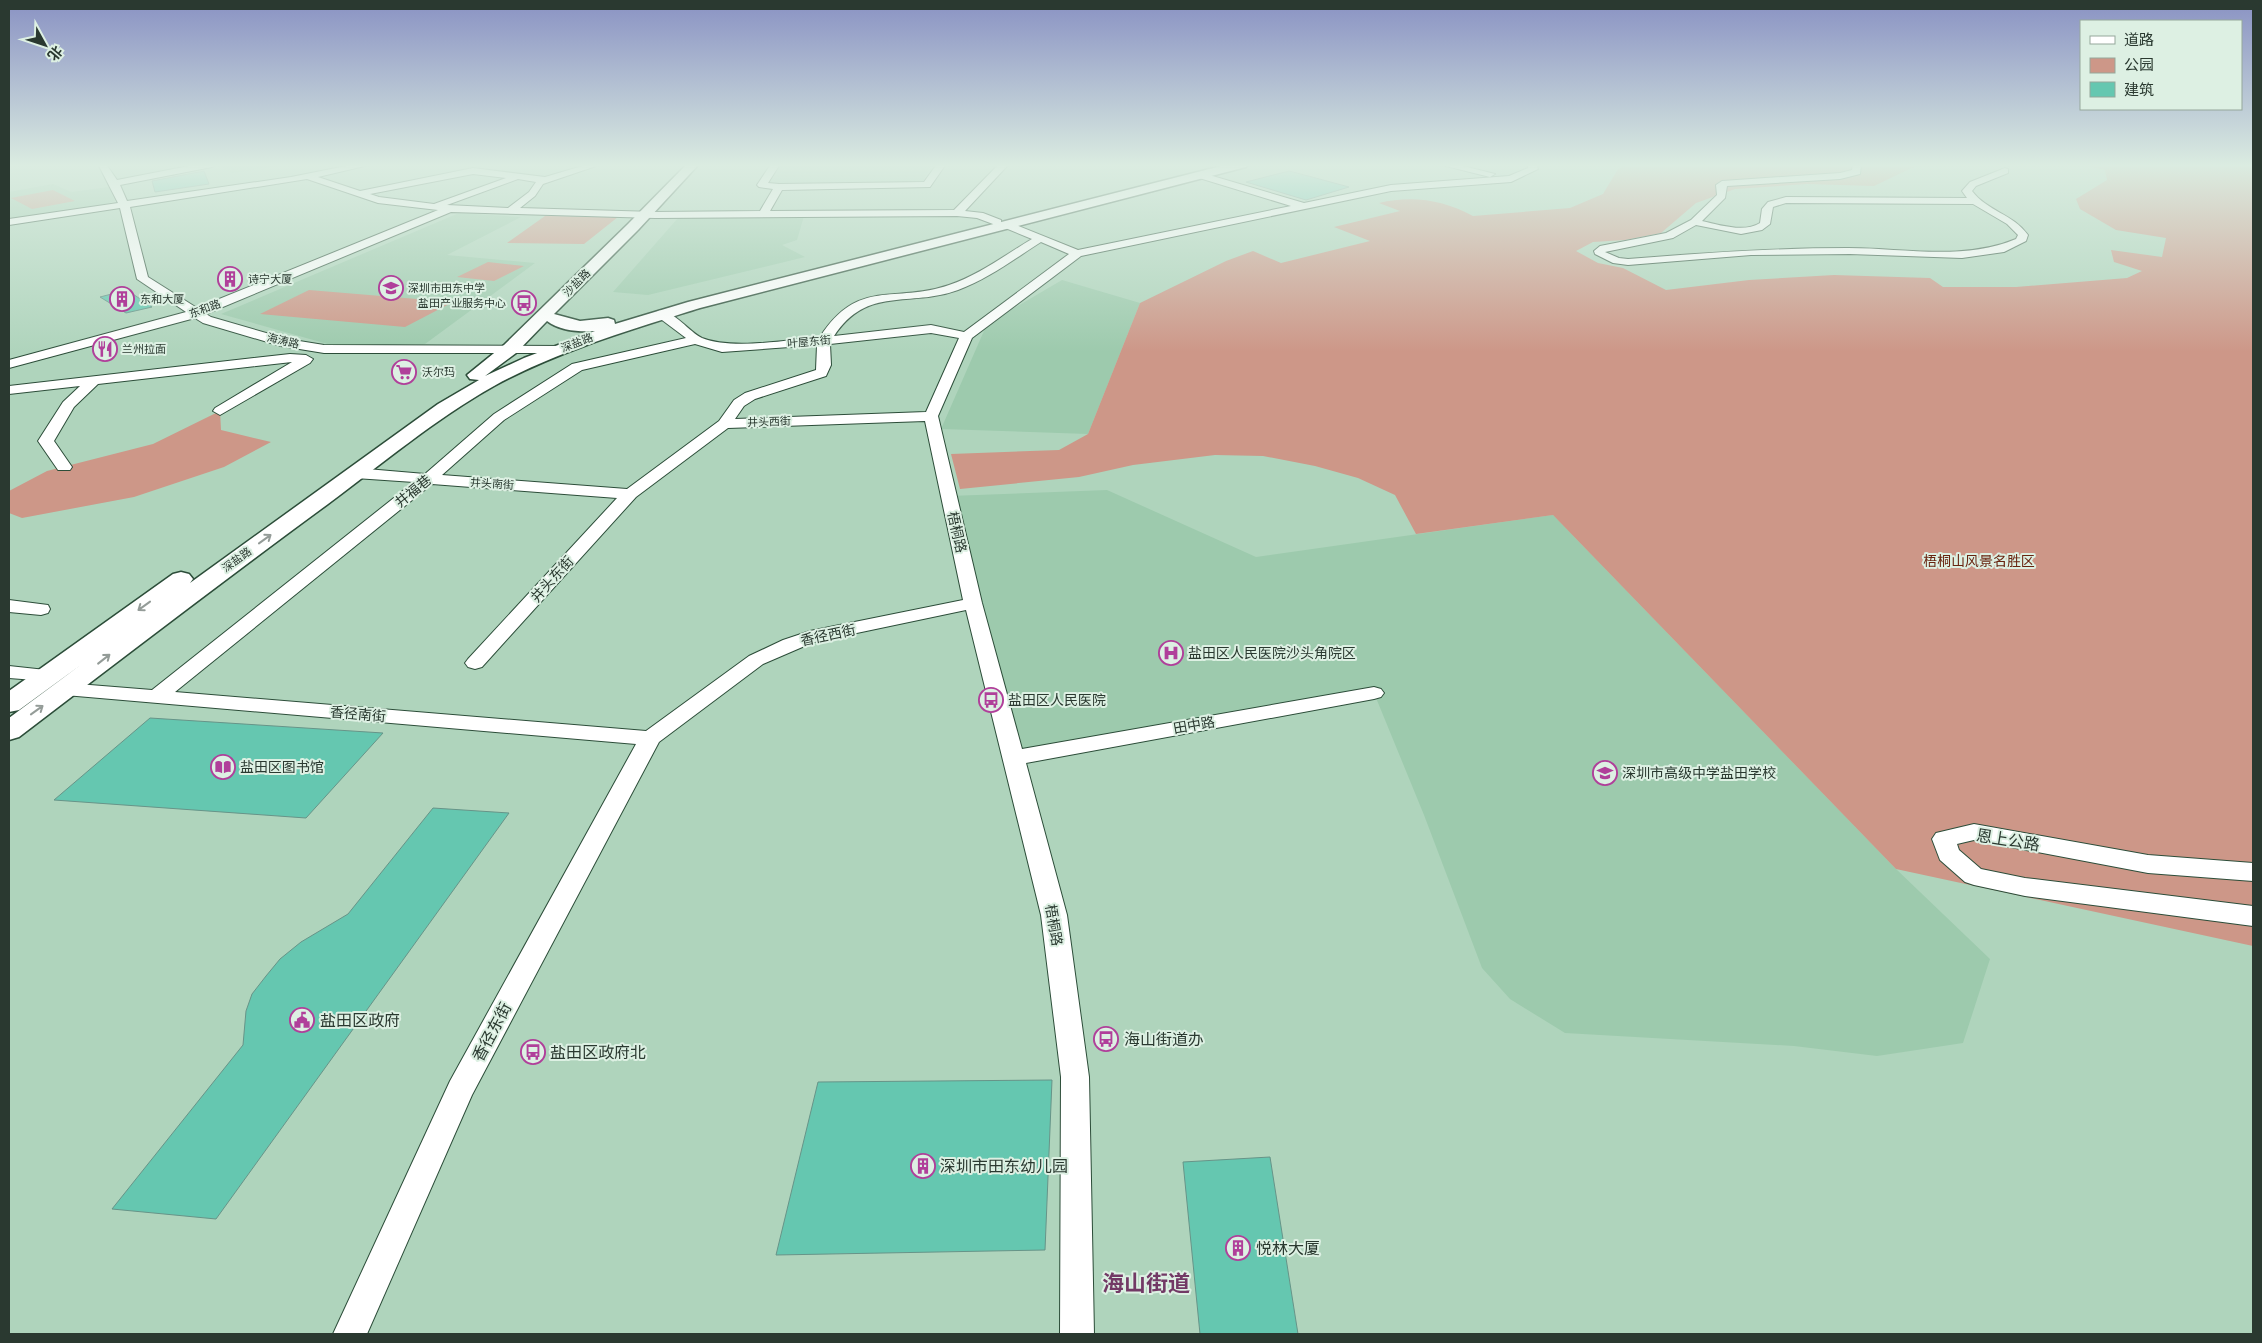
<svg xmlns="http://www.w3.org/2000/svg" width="2262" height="1343" font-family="'DejaVu Sans','Noto Sans SC',sans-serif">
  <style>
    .built { fill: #9dcaad }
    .green { fill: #cd9788 }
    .building { fill: #65c7b0; stroke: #679488 }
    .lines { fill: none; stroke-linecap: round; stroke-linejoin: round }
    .minor-casing { stroke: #2c4d39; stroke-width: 2 }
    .major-casing { stroke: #2c4d39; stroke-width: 3 }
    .minor { fill: #fff; fill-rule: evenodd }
    .major { fill: #fff; fill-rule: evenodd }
    .oneway { stroke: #949c98 }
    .labels { text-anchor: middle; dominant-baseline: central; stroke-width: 4; stroke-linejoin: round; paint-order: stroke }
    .far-poi-label { font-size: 11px; fill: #2a3930; stroke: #ddf0e3; text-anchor: start }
    .far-street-label { font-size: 11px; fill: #2a3930; stroke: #ddf0e3 }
    .street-label { font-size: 14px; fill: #2a3930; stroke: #ddf0e3 }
    .park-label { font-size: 14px; fill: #682410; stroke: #ddf0e3 }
    .poi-label { font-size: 14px; fill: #2a3930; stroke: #ddf0e3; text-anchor: start }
    .near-street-label { font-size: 16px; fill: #2a3930; stroke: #ddf0e3 }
    .near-poi-label { font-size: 16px; fill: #2a3930; stroke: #ddf0e3; text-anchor: start }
    .near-district-label { font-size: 22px; font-weight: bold; fill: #723965; stroke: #ddf0e3 }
  </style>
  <rect width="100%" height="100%" fill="#afd4bc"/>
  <path class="built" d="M224,164H292L232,173L219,165Z
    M781,164H932L922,183L776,185L769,183Z
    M53,184L71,192L109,187L115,201L99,206L9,219V192Z
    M459,213L521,217L447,255L535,263L425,344L331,345L221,314Z
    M804,216L797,240L782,245L805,257L648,295L613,292L678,218Z
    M1062,280L1140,303L1088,434L941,429L987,324Z
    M1107,490L1256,557L1553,515L1896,869L1990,959L1963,1043L1877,1056L1794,1046L1565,1033L1510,999L1482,968L1424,815L1374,693L1013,758L949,496Z"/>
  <path class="green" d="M1632,164H1920L1874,186L1807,184L1735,189L1696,203L1661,233L1625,240L1593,242L1576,251L1598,263L1623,268L1666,290L1749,280L1834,275L1930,278L1943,287H2016L2127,278L2142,271L2114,262L2111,250L2162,257L2166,238L2116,230L2080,209L2076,199L2107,180L2105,170L2092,167L2096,164H2253V946L1896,869L1553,515L1416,534L1395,495L1358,478L1315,466L1263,456L1215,455L1133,465L1079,477L960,489L951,454L1059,450L1088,434L1140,303L1226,261L1253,251L1281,263L1370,241L1334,227L1400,211L1379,203C1412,195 1444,200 1473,216L1570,208L1603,194L1618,169Z
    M53,190L75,201L32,209L11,198Z
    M545,216L618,217L584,244L507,243Z
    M488,262L524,266L494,281L457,277Z
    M309,290L453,302L405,327L260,314Z
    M220,411L221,430L271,442L224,467L134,497L22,518L9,513V491L47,471L153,444Z"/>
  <path class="building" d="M204,171L209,184L155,192L152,181Z
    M1289,171L1312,177L1349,187L1306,200L1246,182Z
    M127,290L152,307L126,313L100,297Z
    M150,718L383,733L306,818L54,800Z
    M433,808L509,813L216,1219L112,1209L243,1045L246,1011L252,994L266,976L280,959L301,942L348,914Z
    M1052,1080L1045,1250L776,1255L818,1082Z
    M1270,1157L1298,1334H1200L1183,1162Z"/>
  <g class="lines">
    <defs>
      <path id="minor" d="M98,164H106L117,180L199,164H217L212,167L120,185L127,201L291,177L356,164H373L318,177L360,191L473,168L545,177L589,164H602L543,184L535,196L520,208L655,212L760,211L773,189L759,187L757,185L771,164H780L768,183L779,184L924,182L937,164H946L930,187L782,190L770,211L954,210L999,164H1009L965,211L983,213L1001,220V224H993L977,218L957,216L655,218L451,212L206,314L211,317L287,339L324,345L566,346L568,349L561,353H324L281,346L203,323L195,318L9,368V360L186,312L137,279L120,208L9,225V219L118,203ZM473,174L506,178L434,204L379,197L370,194ZM307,179L378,203L438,210L197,308L148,277L130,207ZM518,179L536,182L529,192L508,208L447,205Z
        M1438,164H1455L1495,174L1490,177Z
        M1528,164H1536L1538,169L1511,182L1391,191L1081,256L972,338L938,416L982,603L1022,749L1374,687L1381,689L1384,693L1381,697L1374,699L1026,763L1067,915L1089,1077L1094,1334H1060L1061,1077L1041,915L966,610L814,642L763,664L659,742L472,1095L367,1334H333L450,1081L636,744L65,695L58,693L55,689L58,685L65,683L152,690L414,482L355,478L349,476L347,473L349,470L355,468L425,474L494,414L572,364L686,338L658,317L656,314L658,311C672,308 689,332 702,338C732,350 787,340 820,337C859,277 894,304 949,285C979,275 1005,255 1032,239L1003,227V223H1011L1078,250L1291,206L1196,177L1194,175L1199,172L1304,203L1391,185L1509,176L1528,168ZM1041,242L1069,254L964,332L931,325L834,336C868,285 909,308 958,290C988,279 1014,259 1041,242ZM931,333L959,338L926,412L735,419L744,406L755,399L826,376L831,365L830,344ZM695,344L722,352L817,345L816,370L745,393L734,400L719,421L627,489L442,475L504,420L582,370ZM925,421L963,600L810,631L783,640L749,656L646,731L175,692L432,484L617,498L468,659L465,663L468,667L475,669L482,667L636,497L728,428Z
        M1853,164H1861L1860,174L1840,179L1727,186L1725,198L1702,221C1720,225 1744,233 1760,223L1762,209L1768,202L1786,197L1967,198L1962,191L1970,182L2005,168L2008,169V173L1976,186L1972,191C1987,211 2013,214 2028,235L2026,241L2004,252L1962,258L1850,254L1751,255L1628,265L1613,263L1595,254L1594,251L1600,246L1666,233L1691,220L1717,195L1716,185L1722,181L1840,173L1852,170ZM1786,203L1973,204L2007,224L2018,235L2016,239C1964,261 1903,248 1848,248C1774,248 1701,253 1628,259L1619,258L1605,252L1673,238L1696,225L1741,234L1762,230L1770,224L1773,207Z
        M290,354L306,355L313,359L310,363L220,415L213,411L215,408L292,362L98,384L74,407L54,441L72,467L70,470H58L38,441L63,402L80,386L9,394V386Z
        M9,600L48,605L50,609L48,613L41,615L9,612Z
        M9,666L55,671L58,675L55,679L48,681L9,678Z
        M1974,824L2148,855L2253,863V881L2148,873L1974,840L1957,844L1959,850L1981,869L2025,878L2253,906V926L2025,896L1974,885L1965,882L1940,860L1932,839L1936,833Z"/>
      <path id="major" d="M687,164H699L638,230L554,314L580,321L608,318L614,320L615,324L688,302L1229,164H1248L1246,167L700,308C630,330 558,351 494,386C435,419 382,464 328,504C224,580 121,659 19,737L9,740V718L82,664L19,710L9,712V691L173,574L181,572L189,574L193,579L190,583L438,404L479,380L470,379L467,375L504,345L628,224ZM547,321C560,331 580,332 595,331L524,358L485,376L516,353Z"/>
    </defs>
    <use href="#minor" class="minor-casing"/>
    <use href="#major" class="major-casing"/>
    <use href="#minor" class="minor"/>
    <use href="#major" class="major"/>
  </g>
  <defs><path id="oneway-shaft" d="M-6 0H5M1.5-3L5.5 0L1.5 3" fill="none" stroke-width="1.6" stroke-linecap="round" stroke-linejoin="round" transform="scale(1.25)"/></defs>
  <g class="oneway">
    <use href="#oneway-shaft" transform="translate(265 539) rotate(-36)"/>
    <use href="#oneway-shaft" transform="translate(144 606) rotate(144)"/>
    <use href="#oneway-shaft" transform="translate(104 659) rotate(-38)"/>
    <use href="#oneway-shaft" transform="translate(37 710) rotate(-36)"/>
  </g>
  <linearGradient id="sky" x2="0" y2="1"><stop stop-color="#8992c3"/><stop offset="0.47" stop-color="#dbece1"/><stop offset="1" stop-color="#dbece1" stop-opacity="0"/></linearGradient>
  <rect width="2262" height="352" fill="url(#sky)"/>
  <defs>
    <symbol id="building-ring" viewBox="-11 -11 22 22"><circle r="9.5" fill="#ddf0e3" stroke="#b03f9a" stroke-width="1.5"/><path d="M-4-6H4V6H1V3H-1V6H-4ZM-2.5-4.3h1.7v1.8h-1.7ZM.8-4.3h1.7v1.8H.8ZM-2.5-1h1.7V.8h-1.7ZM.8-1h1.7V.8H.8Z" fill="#b03f9a"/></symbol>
    <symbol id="school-ring" viewBox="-11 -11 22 22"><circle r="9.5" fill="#ddf0e3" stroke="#b03f9a" stroke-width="1.5"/><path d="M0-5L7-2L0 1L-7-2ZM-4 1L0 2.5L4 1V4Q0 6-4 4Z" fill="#b03f9a"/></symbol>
    <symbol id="bus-ring" viewBox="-11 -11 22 22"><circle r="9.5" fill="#ddf0e3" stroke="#b03f9a" stroke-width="1.5"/><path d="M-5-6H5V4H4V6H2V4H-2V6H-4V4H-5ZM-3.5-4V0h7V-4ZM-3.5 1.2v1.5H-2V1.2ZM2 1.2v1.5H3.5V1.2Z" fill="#b03f9a"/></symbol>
    <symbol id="restaurant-ring" viewBox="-11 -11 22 22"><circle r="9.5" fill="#ddf0e3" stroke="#b03f9a" stroke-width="1.5"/><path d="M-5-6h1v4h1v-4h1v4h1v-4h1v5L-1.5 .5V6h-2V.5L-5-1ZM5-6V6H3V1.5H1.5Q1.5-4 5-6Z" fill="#b03f9a"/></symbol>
    <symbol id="supermarket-ring" viewBox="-11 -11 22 22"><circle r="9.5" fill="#ddf0e3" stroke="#b03f9a" stroke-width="1.5"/><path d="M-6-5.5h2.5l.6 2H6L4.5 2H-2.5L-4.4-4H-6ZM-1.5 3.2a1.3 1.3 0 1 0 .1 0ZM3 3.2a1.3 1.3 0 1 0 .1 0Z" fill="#b03f9a"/></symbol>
    <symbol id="hospital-ring" viewBox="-11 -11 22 22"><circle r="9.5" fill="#ddf0e3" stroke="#b03f9a" stroke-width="1.5"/><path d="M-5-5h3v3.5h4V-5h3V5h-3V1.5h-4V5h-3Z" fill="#b03f9a"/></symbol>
    <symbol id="library-ring" viewBox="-11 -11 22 22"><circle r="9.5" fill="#ddf0e3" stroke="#b03f9a" stroke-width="1.5"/><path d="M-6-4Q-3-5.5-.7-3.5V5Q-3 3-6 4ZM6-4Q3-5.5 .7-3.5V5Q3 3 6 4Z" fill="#b03f9a"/></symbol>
    <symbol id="civic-ring" viewBox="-11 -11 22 22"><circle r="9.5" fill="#ddf0e3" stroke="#b03f9a" stroke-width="1.5"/><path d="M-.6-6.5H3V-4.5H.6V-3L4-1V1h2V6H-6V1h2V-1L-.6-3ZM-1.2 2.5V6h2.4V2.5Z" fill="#b03f9a"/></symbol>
  </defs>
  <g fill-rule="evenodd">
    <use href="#building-ring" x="216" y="265" width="28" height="28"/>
    <use href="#school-ring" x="377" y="274" width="28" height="28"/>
    <use href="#building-ring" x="108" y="285" width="28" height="28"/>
    <use href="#bus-ring" x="510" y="289" width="28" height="28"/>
    <use href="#restaurant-ring" x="91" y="335" width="28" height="28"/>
    <use href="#supermarket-ring" x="390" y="358" width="28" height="28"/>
    <use href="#hospital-ring" x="1157" y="639" width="28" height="28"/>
    <use href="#bus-ring" x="977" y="686" width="28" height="28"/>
    <use href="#library-ring" x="209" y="753" width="28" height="28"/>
    <use href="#school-ring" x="1591" y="759" width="28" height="28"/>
    <use href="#civic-ring" x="288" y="1006" width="28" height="28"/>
    <use href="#bus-ring" x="1092" y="1025" width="28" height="28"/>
    <use href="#bus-ring" x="519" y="1038" width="28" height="28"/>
    <use href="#building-ring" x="909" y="1152" width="28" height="28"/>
    <use href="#building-ring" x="1224" y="1234" width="28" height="28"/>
  </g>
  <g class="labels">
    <g class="far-poi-label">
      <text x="248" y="279">诗宁大厦</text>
      <text x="408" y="288">深圳市田东中学</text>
      <text x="140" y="299">东和大厦</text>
      <text x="506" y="303" text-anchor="end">盐田产业服务中心</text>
      <text x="122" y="349">兰州拉面</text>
      <text x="422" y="372">沃尔玛</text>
    </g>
    <g class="far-street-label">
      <text transform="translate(577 283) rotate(-45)">沙盐路</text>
      <text transform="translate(205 309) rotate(-20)">东和路</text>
      <text transform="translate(283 341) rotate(13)">海涛路</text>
      <text transform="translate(809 342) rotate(-5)">叶屋东街</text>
      <text transform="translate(577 343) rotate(-21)">深盐路</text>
      <text transform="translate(769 422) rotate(-2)">井头西街</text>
      <text transform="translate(492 484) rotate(4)">井头南街</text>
      <text transform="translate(237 560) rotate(-36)">深盐路</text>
    </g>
    <g class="street-label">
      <text transform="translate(413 491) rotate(-39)">井福巷</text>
      <text transform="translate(957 532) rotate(77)">梧桐路</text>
      <text transform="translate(552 579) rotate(-48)">井头东街</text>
      <text transform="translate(828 635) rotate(-12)">香径西街</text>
      <text transform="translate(358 714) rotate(5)">香径南街</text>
      <text transform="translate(1194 725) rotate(-10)">田中路</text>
      <text transform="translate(1054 925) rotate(80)">梧桐路</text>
    </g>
    <g class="park-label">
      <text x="1979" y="561">梧桐山风景名胜区</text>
    </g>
    <g class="poi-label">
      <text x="1188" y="653">盐田区人民医院沙头角院区</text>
      <text x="1008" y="700">盐田区人民医院</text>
      <text x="240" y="767">盐田区图书馆</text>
      <text x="1622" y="773">深圳市高级中学盐田学校</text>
    </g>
    <g class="near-street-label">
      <text transform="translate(2008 840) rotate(9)">恩上公路</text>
      <text transform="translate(492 1032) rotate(-62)">香径东街</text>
    </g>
    <g class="near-poi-label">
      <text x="320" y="1020">盐田区政府</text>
      <text x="1124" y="1039">海山街道办</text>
      <text x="550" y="1052">盐田区政府北</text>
      <text x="940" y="1166">深圳市田东幼儿园</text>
      <text x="1256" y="1248">悦林大厦</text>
    </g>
    <g class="near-district-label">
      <text x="1146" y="1283">海山街道</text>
    </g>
  </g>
  <rect width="2262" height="1343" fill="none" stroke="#2a3930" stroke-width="20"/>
  <rect x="2080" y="20" width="162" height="90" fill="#ddf0e3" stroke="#95a79b"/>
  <rect x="2090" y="36" width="25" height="8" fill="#ffffff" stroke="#95a79b"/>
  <text x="2124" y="45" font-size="15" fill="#2a3930">道路</text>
  <rect x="2090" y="58" width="25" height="15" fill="#cd9788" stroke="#95a79b"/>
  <text x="2124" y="70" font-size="15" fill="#2a3930">公园</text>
  <rect x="2090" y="82" width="25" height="15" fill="#65c7b0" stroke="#95a79b"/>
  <text x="2124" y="95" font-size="15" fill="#2a3930">建筑</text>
  <g transform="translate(45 45) rotate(130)" stroke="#ddf0e3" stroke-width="4" paint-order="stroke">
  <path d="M0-4L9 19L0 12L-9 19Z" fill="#2a3930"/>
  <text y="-8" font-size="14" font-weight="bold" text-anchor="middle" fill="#2a3930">北</text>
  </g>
</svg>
